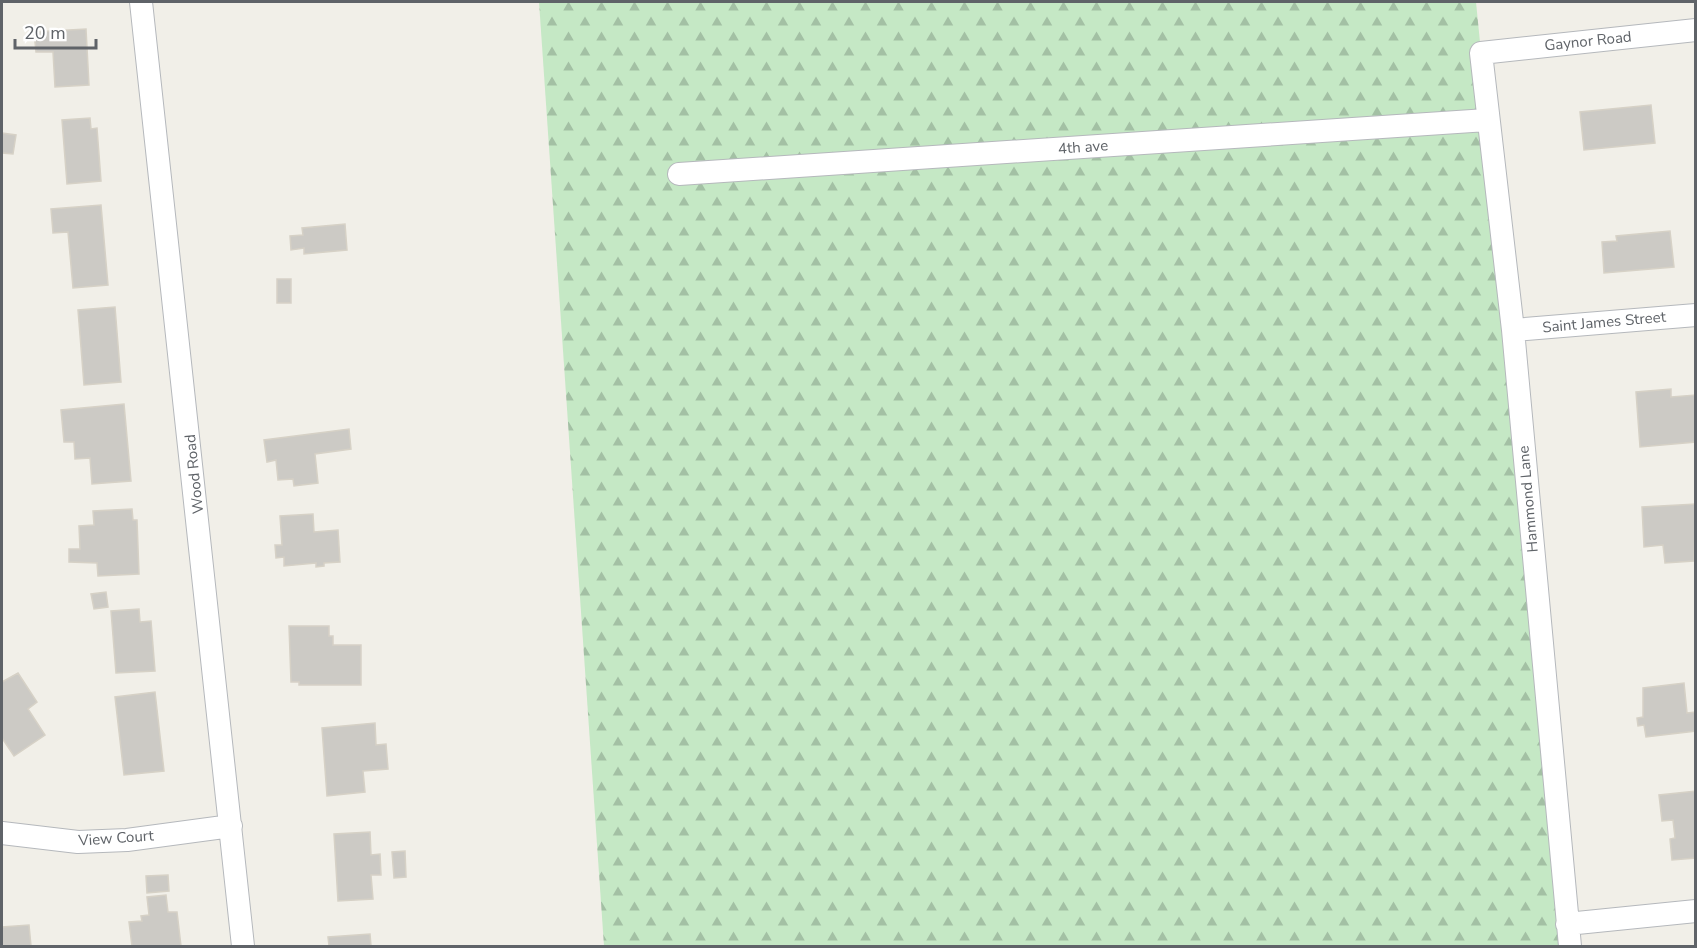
<svg xmlns="http://www.w3.org/2000/svg" width="1697" height="948" font-family="'Nunito Sans',sans-serif">
  <style>
    .forest { fill: url(#forest-firs) }
    .building { fill: #cccac5; stroke: #d6d1c6; stroke-width: 1.5 }
    .lines { fill: none; stroke-linecap: round; stroke-linejoin: round }
    .street-casing { stroke: #b5b8bc; stroke-width: 24 }
    .street { stroke: #fff; stroke-width: 22 }
    .labels { text-anchor: middle; dominant-baseline: central; stroke-width: 4.5; stroke-linejoin: round; paint-order: stroke }
    .street-label { font-size: 15px; fill: #5f6368; stroke: #fff }
  </style>
  <defs>
    <pattern id="forest-firs" width="22" height="20" patternUnits="userSpaceOnUse" patternTransform="scale(1.5)"><rect width="22" height="20" fill="#c5e8c5"/><path d="M5 1l3.5 6h-7zM16 11l3.5 6h-7z" fill="#a3c0a4"/></pattern>
  </defs>
  <rect width="100%" height="100%" fill="#f1efe8"/>
  <path class="forest" d="M539,2H1476L1570,946H604Z"/>
  <path class="building" d="M86,29L89,85L55,87L53,52H36L34,32Z
    M1651,105L1655,143L1584,150L1580,112Z
    M90,118L91,129L97,128L101,181L67,184L62,120Z
    M2,133L16,135L13,154L2,153Z
    M101,205L108,285L73,288L68,232L53,233L51,209Z
    M345,224L347,250L304,254V248L291,250L290,236L303,235L302,228Z
    M1670,231L1674,267L1604,273L1602,242L1617,241L1616,236Z
    M277,279H291V303H277Z
    M115,307L121,382L84,385L78,310Z
    M1671,389V397L1696,395V442L1640,447L1636,392Z
    M124,404L131,481L92,484L90,458L75,459L74,442H64L61,410Z
    M349,429L351,449L315,454L318,483L294,486L293,479L278,480L276,460L267,462L264,440Z
    M1696,504L1694,561L1665,563L1663,545L1644,547L1642,507Z
    M132,509L133,520H137L139,574L98,576L97,563L69,562V549H80L79,526L94,525L93,511Z
    M313,514L314,532L338,530L340,562L324,563V566L316,567V563L284,566V557L276,558L275,545H282L280,516Z
    M106,592L108,607L94,609L91,594Z
    M139,609L140,622L151,621L155,671L116,673L111,611Z
    M289,626H329V636H333V645H361V685H299V682H291Z
    M18,673L37,702L28,709L45,735L14,756L2,738V682Z
    M1684,683L1687,713L1695,712L1696,731L1646,737L1644,725L1638,726L1637,718L1643,717V688Z
    M155,692L164,771L124,775L115,697Z
    M375,723L376,745L386,744L388,769L363,771L365,792L327,796L322,728Z
    M1696,791V858L1672,860L1670,839L1675,838L1673,820L1662,821L1659,795Z
    M370,832L371,855L380,854L381,875H371L373,899L338,901L334,834Z
    M405,851L406,877L394,878L392,852Z
    M168,875L169,891L147,893L146,876Z
    M166,895L168,912H177L181,946H132L129,922L142,921L141,916L149,915L147,897Z
    M29,925L31,946H2V927Z
    M370,934L371,946H329L328,937Z"/>
  <g class="lines">
    <defs>
      <path id="street" d="M141,2L243,946
        M679,174L1487,120
        M1513,330L1696,315
        M2,833L78,842L127,840L231,826
        M1567,924L1696,911
        M1570,946L1513,330L1481,53L1696,30"/>
    </defs>
    <use href="#street" class="street-casing"/>
    <use href="#street" class="street"/>
  </g>
  <g class="labels">
    <g class="street-label">
      <text transform="translate(1588 41) rotate(-6)">Gaynor Road</text>
      <text transform="translate(1083 147) rotate(-4)">4th ave</text>
      <text transform="translate(1604 322) rotate(-5)">Saint James Street</text>
      <text transform="translate(194 474) rotate(-96)">Wood Road</text>
      <text transform="translate(1528 499) rotate(-95)">Hammond Lane</text>
      <text transform="translate(116 838) rotate(-4)">View Court</text>
    </g>
  </g>
  <rect width="1697" height="948" fill="none" stroke="#5f6368" stroke-width="6"/>
  <path d="M15 39v9h81v-9" fill="none" stroke="#5f6368" stroke-width="3"/>
  <text x="24" y="39" font-size="18" fill="#5f6368" stroke="#ffffff" stroke-width="4.5" paint-order="stroke">20 m</text>
</svg>
